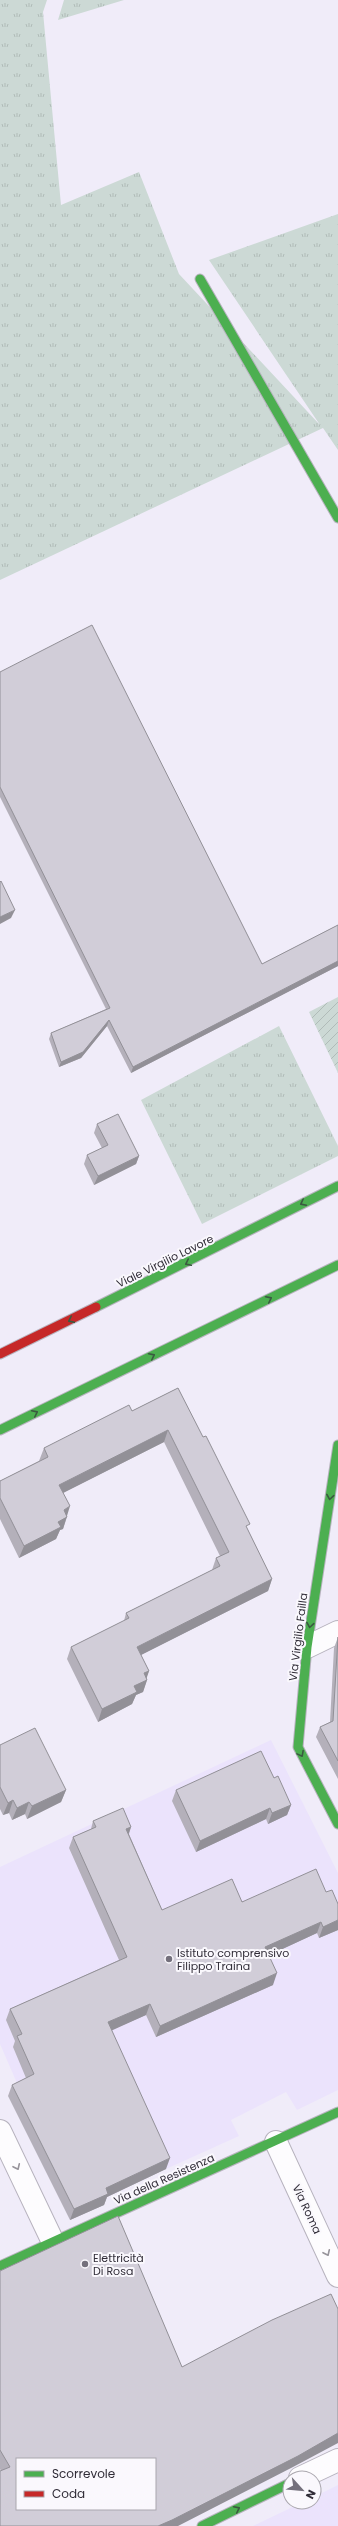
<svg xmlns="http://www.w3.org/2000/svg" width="338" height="2526" font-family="Poppins,sans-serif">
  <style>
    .built { fill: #ebe3fc }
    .grass { fill: url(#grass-tufts) }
    .garden { fill: url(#garden-furrows) }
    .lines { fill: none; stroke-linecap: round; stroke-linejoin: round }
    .street-casing { stroke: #b7b3be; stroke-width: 24 }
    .fast-casing { stroke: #b7b3be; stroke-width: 11 }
    .jam-casing { stroke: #b7b3be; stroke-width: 11 }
    .street { stroke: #fdfcfe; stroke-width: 22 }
    .fast { stroke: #4caf50; stroke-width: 9 }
    .jam { stroke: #c62828; stroke-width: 9 }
    .wall { fill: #b4b0ba }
    .shaded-wall { fill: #929097 }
    .building { fill: #d1cdd8; stroke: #929097; fill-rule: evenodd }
    .oneway { stroke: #3a5a40 }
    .oneway2 { stroke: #97949b }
    .poi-dot { fill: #74707c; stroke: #faf8fd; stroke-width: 1.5 }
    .labels { text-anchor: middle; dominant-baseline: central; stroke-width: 4; stroke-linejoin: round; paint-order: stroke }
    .street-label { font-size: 11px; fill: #312d38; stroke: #faf8fd }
    .poi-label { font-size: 11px; fill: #312d38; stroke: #faf8fd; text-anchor: start }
  </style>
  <defs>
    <pattern id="grass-tufts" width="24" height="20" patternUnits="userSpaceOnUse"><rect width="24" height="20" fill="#ccd9d5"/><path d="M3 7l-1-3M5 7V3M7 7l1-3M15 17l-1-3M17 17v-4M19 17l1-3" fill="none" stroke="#b0bbb8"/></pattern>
    <pattern id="garden-furrows" width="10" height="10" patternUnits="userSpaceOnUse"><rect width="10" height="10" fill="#ccd9d5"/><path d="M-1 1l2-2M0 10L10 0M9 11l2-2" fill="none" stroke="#b0bbb8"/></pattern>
  </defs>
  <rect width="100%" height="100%" fill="#f0ecf9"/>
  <path class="built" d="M271,1740L338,1873V2090L297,2110L286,2092L231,2120L239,2136L166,2169L20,2090L0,2044V1867Z
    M338,2485V2526H253L303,2502H314V2497Z"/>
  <path class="grass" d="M0,0H47L43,12L61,205L139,172L179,274L320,425L209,260L338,214V450L323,428L0,580Z
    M64,0H124L58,20Z
    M279,1026L338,1146V1156L202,1224L141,1100Z"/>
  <path class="garden" d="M338,997V1073L309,1012Z"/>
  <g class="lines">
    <defs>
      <path id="street" d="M307,1647L338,1632
        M0,2131L53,2242
        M276,2142L338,2276
        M300,2478L338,2460"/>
      <path id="fast" d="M200,279L338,518
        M96,1307L338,1186
        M0,1430L338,1265
        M338,1445L307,1647L298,1747L338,1824
        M0,2266L338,2112
        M202,2526L290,2483"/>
      <path id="jam" d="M0,1354L96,1307"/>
    </defs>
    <use href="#street" class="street-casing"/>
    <use href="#fast" class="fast-casing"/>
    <use href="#jam" class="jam-casing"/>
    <use href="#street" class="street"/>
    <use href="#fast" class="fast"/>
    <use href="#jam" class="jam"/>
  </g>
  <path class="wall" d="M0,672L262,964L338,925V966L131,1073L107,1026L81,1058L59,1067L49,1039L51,1033L106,1009L0,797Z
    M97,1124L139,1156L136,1164L94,1185L84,1164L87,1155L102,1148L94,1133Z
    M178,1388L272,1579L268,1591L141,1655L149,1671L146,1678L147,1680L143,1692L136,1695L132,1704L98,1722L67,1659L71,1647L124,1621L126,1613L212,1570L216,1558L220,1556L164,1442L63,1493L67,1517L63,1529L60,1530L56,1539L19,1558L0,1519V1481L39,1461L44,1448L132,1411Z
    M338,1637V1779L316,1737L320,1727L330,1722L334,1648Z
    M0,1745L66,1790L61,1802L27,1819L25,1814L12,1820L9,1813L3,1815L0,1809Z
    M274,1778L291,1805L287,1815L268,1824L266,1819L196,1852L172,1801L176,1790Z
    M93,1821L131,1827L129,1834L162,1910L326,1892L338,1904V1930L319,1938L317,1933L269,1955L273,1985L156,2037L146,2015L111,2030L166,2169L107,2197L104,2205L70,2220L8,2096L12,2085L26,2078L13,2047L15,2041L6,2020L10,2009L119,1960L69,1848L73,1837L91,1829Z
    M0,2271L182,2367L293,2467L1,2471L0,2469Z"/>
  <path class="shaded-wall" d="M15,910L11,918L0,924V917Z
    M338,961V966L131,1073L133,1067Z
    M109,1020L107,1026L81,1058L59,1067L61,1062Z
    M139,1156L136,1164L94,1185L98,1176Z
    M168,1430L164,1442L55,1497L59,1485Z
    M70,1506L63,1529L60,1530L56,1539L19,1558L24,1546L58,1522L64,1510Z
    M272,1579L268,1591L133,1659L137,1647Z
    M149,1671L146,1680H147L143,1692L136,1695L132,1704L98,1722L102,1709L134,1686L144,1673Z
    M66,1790L61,1802L27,1819L32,1806Z
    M13,1800L9,1813L3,1815L8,1803Z
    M29,1802L25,1814L12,1820L17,1808Z
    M291,1805L287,1815L268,1824L272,1813Z
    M270,1808L266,1819L196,1852L200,1841Z
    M131,1827L127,1838L126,1829Z
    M338,1920V1930L319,1938L323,1927Z
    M321,1922L317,1933L261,1959L265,1947Z
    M277,1973L273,1985L156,2037L160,2026Z
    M150,2004L146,2015L104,2034L108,2022Z
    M170,2158L166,2169L107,2197L104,2205L70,2220L74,2209L106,2188Z
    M338,2433V2443L293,2467L178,2526H158Z"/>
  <path class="building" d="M92,625L262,964L338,925V961L133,1067L109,1020L83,1052L61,1062L51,1033L110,1008L0,787V672Z
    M1,881L15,910L0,917V882Z
    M118,1114L139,1156L98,1176L87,1155L108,1145L97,1124Z
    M178,1388L203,1437L206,1436L250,1524L246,1526L272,1579L137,1647L149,1671L144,1673L147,1680L134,1686L137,1692L102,1709L71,1647L129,1618L126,1613L220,1566L216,1558L229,1552L168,1430L59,1485L70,1506L64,1510L67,1517L58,1522L61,1527L24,1546L0,1498V1481L48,1457L44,1448L129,1405L132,1411Z
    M338,1637V1761L320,1727L333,1721Z
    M35,1728L66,1790L32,1806L29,1802L17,1808L13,1800L8,1803L0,1787V1745Z
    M261,1751L274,1778L278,1776L291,1805L272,1813L270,1808L200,1841L176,1790Z
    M123,1808L131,1827L126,1829L162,1910L232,1879L242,1902L316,1869L326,1892L332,1890L338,1904V1920L323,1927L321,1922L265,1947L277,1973L160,2026L150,2004L108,2022L170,2158L106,2188L108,2194L74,2209L12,2085L34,2074L17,2036L22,2034L10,2009L127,1957L73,1837L96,1827L93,1821Z
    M118,2216L182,2367L272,2320L331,2294L338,2309V2433L298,2456L172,2520L158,2526H0V2471L10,2467L0,2450V2271ZM17,2459H155V2509H17Z"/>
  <defs><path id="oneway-chevron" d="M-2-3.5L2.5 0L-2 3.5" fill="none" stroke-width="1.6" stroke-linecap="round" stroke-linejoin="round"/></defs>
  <g class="oneway">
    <use href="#oneway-chevron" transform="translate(303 1203) rotate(153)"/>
    <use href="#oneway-chevron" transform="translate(188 1263) rotate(154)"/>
    <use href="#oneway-chevron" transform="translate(269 1299) rotate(-26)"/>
    <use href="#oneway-chevron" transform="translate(71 1320) rotate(154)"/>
    <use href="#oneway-chevron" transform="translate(152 1356) rotate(-26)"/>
    <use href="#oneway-chevron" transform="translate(35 1413) rotate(-26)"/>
    <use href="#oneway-chevron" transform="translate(330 1497) rotate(99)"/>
    <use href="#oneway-chevron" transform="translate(310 1625) rotate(99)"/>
    <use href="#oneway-chevron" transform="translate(301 1754) rotate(62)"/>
    <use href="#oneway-chevron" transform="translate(237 2509) rotate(-26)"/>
  </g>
  <g class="oneway2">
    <use href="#oneway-chevron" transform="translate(17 2167) rotate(65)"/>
    <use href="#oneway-chevron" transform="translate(327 2253) rotate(65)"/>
  </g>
  <g class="poi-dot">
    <circle cx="169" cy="1959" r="4"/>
    <circle cx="85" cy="2264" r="4"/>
  </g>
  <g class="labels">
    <g class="street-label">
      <text transform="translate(165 1261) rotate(-26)">Viale Virgilio Lavore</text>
      <text transform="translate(298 1637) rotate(-83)">Via Virgilio Failla</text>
      <text transform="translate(164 2179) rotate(-24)">Via della Resistenza</text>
      <text transform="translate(307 2209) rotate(65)">Via Roma</text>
    </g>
    <g class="poi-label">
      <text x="177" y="1953">Istituto comprensivo<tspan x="177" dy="13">Filippo Traina</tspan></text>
      <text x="93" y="2258">Elettricità<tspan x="93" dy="13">Di Rosa</tspan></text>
    </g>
  </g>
  <rect x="16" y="2458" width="140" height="52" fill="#faf8fd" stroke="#aaa7ae"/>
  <rect x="24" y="2471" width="20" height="6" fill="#4caf50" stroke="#aaa7ae"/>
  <text x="52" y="2478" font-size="12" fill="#312d38">Scorrevole</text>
  <rect x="24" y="2491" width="20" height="6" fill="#c62828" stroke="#aaa7ae"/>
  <text x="52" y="2498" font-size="12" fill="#312d38">Coda</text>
  <g transform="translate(302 2490) rotate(117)"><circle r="19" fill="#faf8fd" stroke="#aaa7ae"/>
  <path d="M0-3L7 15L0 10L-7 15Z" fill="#74707c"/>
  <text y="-6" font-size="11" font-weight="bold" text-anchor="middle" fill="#312d38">N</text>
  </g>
</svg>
